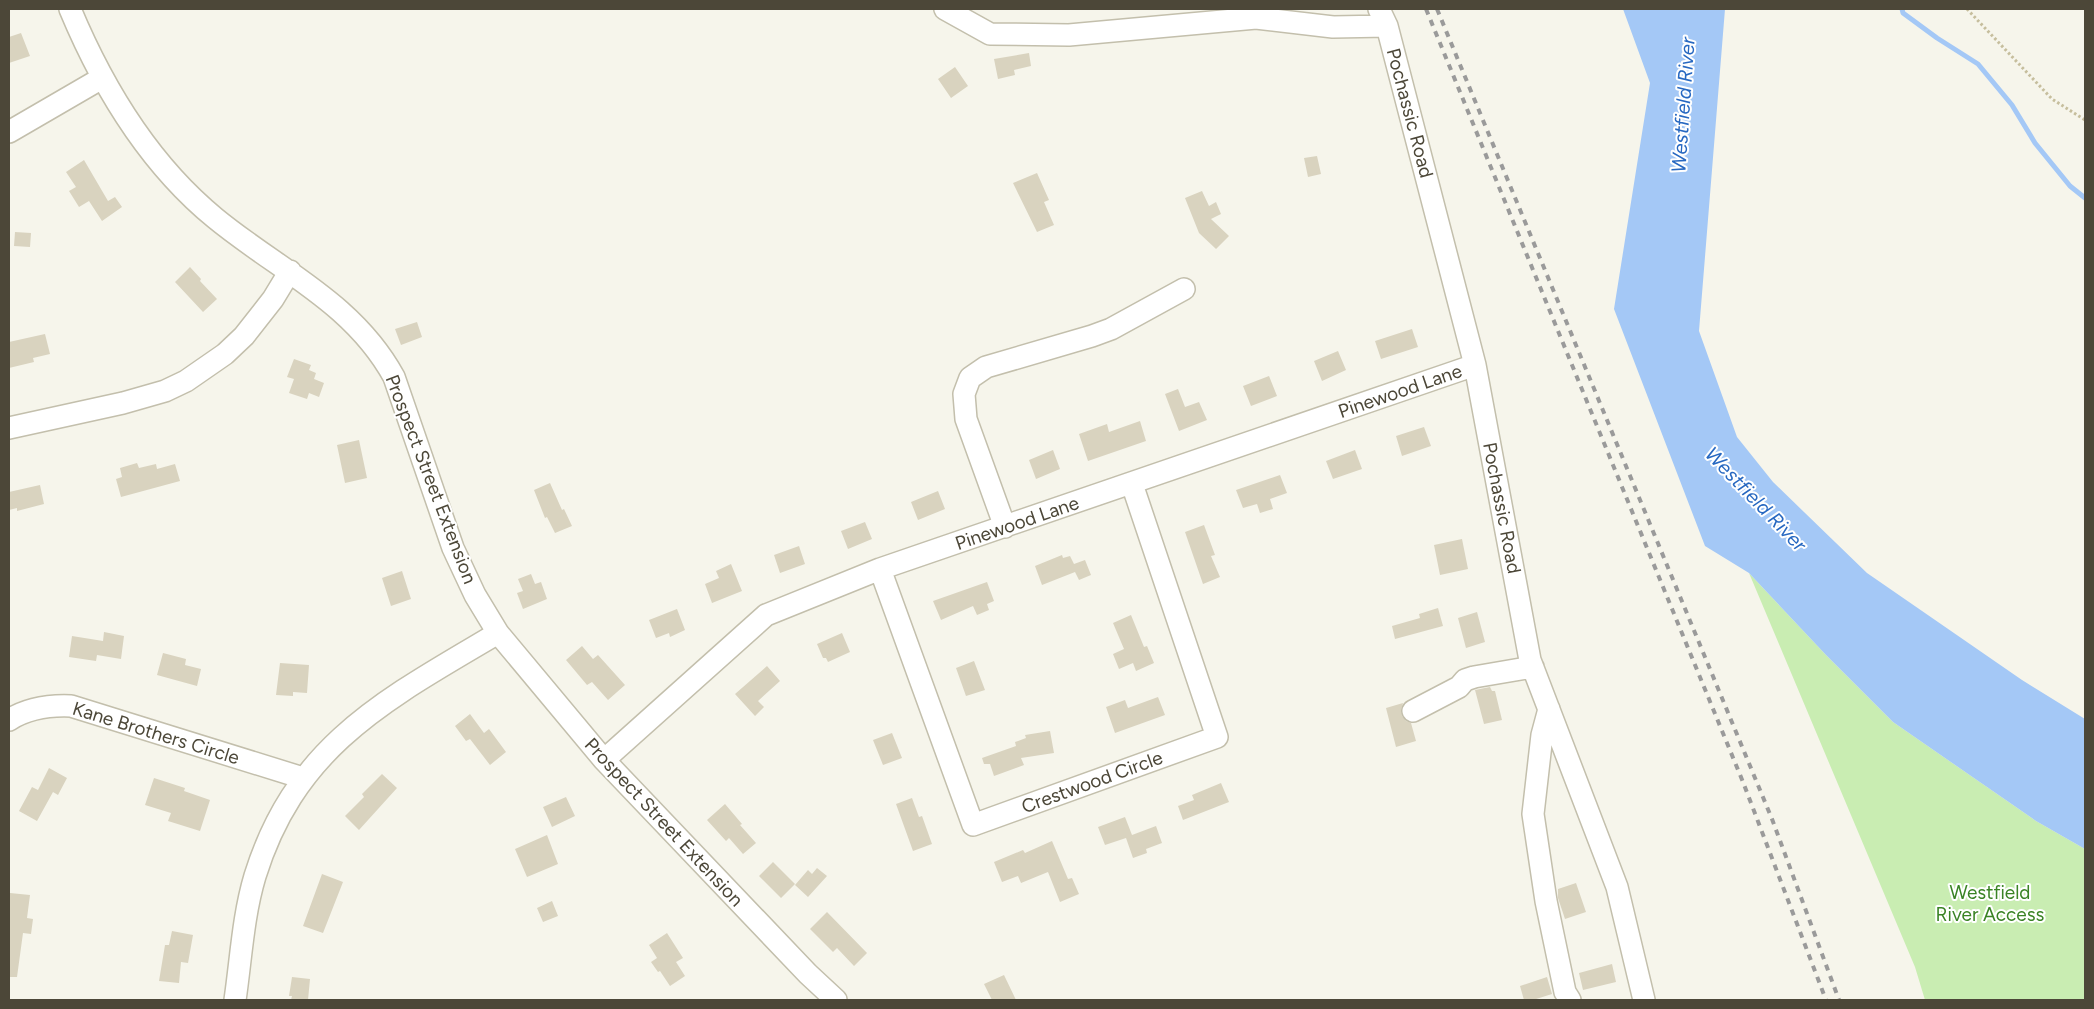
<svg xmlns="http://www.w3.org/2000/svg" width="2094" height="1009" font-family="Figtree,sans-serif">
  <style>
    .green { fill: #c9edb2 }
    .water { fill: #a4c8f6 }
    .lines { fill: none; stroke-linecap: round; stroke-linejoin: round }
    .stream { stroke: #a4c8f6; stroke-width: 5 }
    .building { fill: #d9d3bf }
    .minor-casing { stroke: #c3bfac; stroke-width: 24 }
    .path { stroke: #c6be9d; stroke-width: 3; stroke-dasharray: 2.5 2.5; stroke-linecap: butt }
    .minor { stroke: #fff; stroke-width: 21 }
    .rail { stroke: #9a9a9a; stroke-width: 4; stroke-dasharray: 6 6; stroke-linecap: butt }
    .labels { text-anchor: middle; dominant-baseline: central; stroke-width: 4; stroke-linejoin: round; paint-order: stroke }
    .street-label { font-size: 19px; fill: #4c4738; stroke: #fff }
    .park-label { font-size: 19px; fill: #3a8325; stroke: #fff }
    .water-label { font-size: 20px; font-style: italic; fill: #2768c1; stroke: #fff }
  </style>
  <rect width="100%" height="100%" fill="#f6f5eb"/>
  <path class="green" d="M1749,573L1826,655L1893,722L2036,821L2085,849V1000H1925L1915,967Z"/>
  <path class="water" d="M1623,9H1725L1699,331L1737,437L1773,482L1867,573L2022,680L2085,719V849L2036,821L1893,722L1826,655L1749,573L1705,546L1614,309L1650,83Z"/>
  <g class="lines">
    <path class="stream" d="M1902,9L1903,13L1937,38L1978,64L2012,105L2035,143L2070,186L2085,198"/>
  </g>
  <path class="building" d="M21,33L30,56L9,63V37Z
    M1029,53L1031,66L1014,70L1015,75L998,79L994,59Z
    M955,67L968,86L951,98L938,79Z
    M1317,156L1321,174L1308,177L1304,158Z
    M84,160L108,201L115,197L122,207L102,221L89,201L79,207L69,191L76,187L66,172Z
    M1037,173L1049,200L1044,202L1054,225L1037,232L1013,183Z
    M1202,191L1209,206L1216,202L1221,214L1211,219L1229,236L1216,249L1199,233L1185,198Z
    M15,232L31,233L30,247L14,246Z
    M190,267L201,279L200,281L217,299L203,312L175,282Z
    M417,322L422,337L401,345L395,329Z
    M1412,329L1418,347L1381,359L1375,341Z
    M45,334L50,354L33,358L34,362L9,368V342Z
    M1338,351L1346,370L1322,381L1314,361Z
    M294,359L311,365L309,370L316,373L314,379L324,383L319,397L309,393L307,399L289,393L294,379L287,377Z
    M1269,376L1277,396L1251,406L1243,386Z
    M1178,389L1185,407L1199,402L1207,420L1179,431L1165,394Z
    M1140,421L1146,441L1088,461L1079,434L1107,424L1109,432Z
    M1424,427L1431,446L1402,456L1396,436Z
    M359,440L367,478L345,483L337,445Z
    M1053,450L1060,469L1036,479L1029,460Z
    M1355,450L1362,469L1333,479L1326,461Z
    M137,463L139,468L156,464L157,469L175,464L180,481L121,497L116,479L122,477L120,468Z
    M1280,475L1287,493L1270,499L1273,509L1260,513L1257,504L1243,508L1236,490Z
    M550,483L562,510L564,509L572,526L555,533L547,517L545,518L534,490Z
    M40,485L44,504L17,511V508L9,510V492Z
    M938,491L945,509L918,520L911,502Z
    M865,522L872,539L848,549L841,531Z
    M1204,525L1215,555L1211,556L1220,577L1203,584L1185,532Z
    M1462,539L1468,569L1440,575L1434,545Z
    M799,546L805,564L780,573L774,555Z
    M1062,555L1063,558L1070,556L1074,564L1085,560L1091,575L1079,580L1075,572L1042,585L1035,566Z
    M731,564L742,591L712,603L705,584L719,578L716,571Z
    M402,571L411,599L391,606L382,578Z
    M531,574L535,584L541,582L547,599L523,609L517,593L523,591L518,579Z
    M987,582L994,601L987,604L989,610L977,615L973,606L941,620L933,601Z
    M1438,608L1443,626L1395,639L1392,626L1420,618L1419,614Z
    M677,609L685,630L670,637L669,633L656,638L649,620Z
    M1477,612L1485,642L1466,648L1458,618Z
    M1131,615L1144,647L1147,646L1154,663L1136,671L1133,663L1119,669L1113,654L1124,649L1113,623Z
    M104,632L124,636L121,659L97,655L96,661L69,657L72,636L103,641Z
    M842,633L850,652L828,662L826,658H823L817,644Z
    M582,646L593,659L598,655L625,685L608,700L592,682L587,685L566,660Z
    M163,653L186,659L185,665L201,669L197,686L157,675Z
    M974,661L985,690L966,696L956,668Z
    M280,663L309,665L307,693L293,692V696L276,695Z
    M767,666L780,681L758,701L764,707L755,716L735,694Z
    M1490,687L1492,691H1495L1502,720L1484,724L1475,690Z
    M1158,697L1165,715L1115,733L1106,707L1125,700L1128,708Z
    M1403,703L1401,710L1402,716L1406,721L1411,723L1416,741L1396,747L1386,708Z
    M470,714L484,733L489,729L506,752L490,765L470,739L466,741L455,726Z
    M1050,731L1054,753L1021,758L1024,765L994,776L990,764H984L982,758L1016,746L1015,742L1026,738L1025,735Z
    M892,733L902,758L883,765L873,740Z
    M49,768L67,778L58,795L53,792L37,821L19,811L32,787L38,790Z
    M382,774L397,788L359,830L345,816L364,797L362,794Z
    M154,778L185,788L184,791L210,800L200,831L168,821L171,813L145,805Z
    M1221,783L1229,802L1183,820L1178,806L1194,800L1192,795Z
    M566,797L575,816L552,827L543,807Z
    M912,798L919,817L922,816L932,844L913,851L896,804Z
    M725,804L742,824L740,825L756,843L743,854L729,838L726,841L707,820Z
    M1125,817L1132,835L1156,826L1162,843L1146,849L1147,853L1133,858L1126,838L1105,845L1098,827Z
    M547,835L558,864L527,877L515,849Z
    M1052,841L1068,879L1072,878L1079,894L1060,902L1048,872L1021,883L1018,876L1002,882L994,862L1023,850L1025,853Z
    M773,862L795,884L781,898L759,876Z
    M817,868L827,876L808,897L795,885L808,870L812,874Z
    M322,874L343,882L323,933L303,926Z
    M1576,883L1586,912L1565,919L1558,898V889Z
    M10,893L30,895L27,918L33,919L31,934L23,933L17,977H9Z
    M552,901L558,916L543,922L537,908Z
    M827,912L867,953L854,966L837,948L833,952L810,929Z
    M172,931L193,935L188,963L181,962L179,983L159,981L165,945H169Z
    M667,933L683,958L676,962L685,976L670,986L660,971L658,972L651,962L657,958L649,945Z
    M1612,964L1616,982L1583,990L1579,973Z
    M1004,975L1016,1000H992L984,984Z
    M292,977L310,979L308,1000H291L292,996H289Z
    M1547,977L1552,994L1533,1000H1524L1520,986Z"/>
  <g class="lines">
    <defs>
      <path id="minor" d="M70,9C103,88 148,163 215,218C278,270 353,302 394,377L453,548L475,595L498,633L604,760L808,974L836,1000
        M945,9L990,34L1069,35L1256,18L1333,27L1387,26
        M1379,9L1387,26L1475,365L1530,660L1617,887L1644,1000
        M9,132L102,78
        M9,428L123,403L165,391L186,381L225,354L244,336L273,299L290,271
        M1005,527L966,419L964,394L970,378L986,367L1092,336L1111,329L1184,289
        M880,569L973,825L1217,737L1132,484
        M1549,709L1542,735L1533,814L1546,901L1565,992L1570,1000
        M1413,711L1459,687L1465,680L1474,677L1533,667
        M9,720C28,708 48,705 71,706L303,778
        M604,760L766,615L880,569L1475,365
        M235,1000C241,959 243,916 255,876C296,744 387,699 498,633"/>
    </defs>
    <use href="#minor" class="minor-casing"/>
    <path class="path" d="M1967,9L2052,99L2085,120"/>
    <use href="#minor" class="minor"/>
    <path class="rail" d="M1426,9L1743,782L1826,1000
      M1437,9L1772,819L1839,1000"/>
  </g>
  <g class="labels">
    <g class="street-label">
      <text transform="translate(1410 113) rotate(75)">Pochassic Road</text>
      <text transform="translate(1400 391) rotate(-19)">Pinewood Lane</text>
      <text transform="translate(431 479) rotate(69)">Prospect Street Extension</text>
      <text transform="translate(1502 508) rotate(79)">Pochassic Road</text>
      <text transform="translate(1017 523) rotate(-19)">Pinewood Lane</text>
      <text transform="translate(156 733) rotate(17)">Kane Brothers Circle</text>
      <text transform="translate(1092 782) rotate(-20)">Crestwood Circle</text>
      <text transform="translate(664 822) rotate(47)">Prospect Street Extension</text>
    </g>
    <g class="park-label">
      <text x="1990" y="892">Westfield<tspan x="1990" dy="22">River Access</tspan></text>
    </g>
    <g class="water-label">
      <text transform="translate(1683 105) rotate(-86)">Westfield River</text>
      <text transform="translate(1756 499) rotate(46)">Westfield River</text>
    </g>
  </g>
  <rect width="2094" height="1009" fill="none" stroke="#4c4738" stroke-width="20"/>
</svg>
